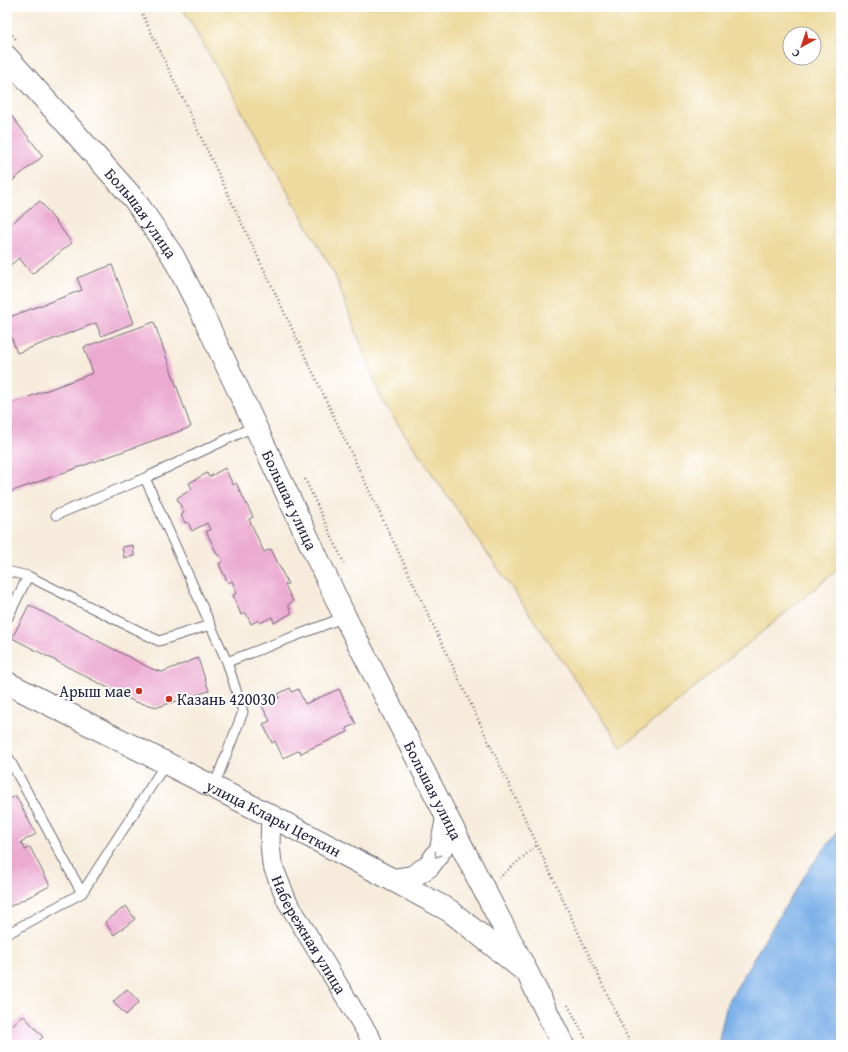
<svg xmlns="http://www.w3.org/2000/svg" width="848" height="1052" font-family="'Gentium Book Plus',serif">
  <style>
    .sand { fill: #eeda9e; stroke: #887e6c; fill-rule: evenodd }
    .water { fill: #7cb0e9; stroke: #4f6992 }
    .building { fill: #ecaad1 }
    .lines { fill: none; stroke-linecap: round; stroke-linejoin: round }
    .lane-casing { stroke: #6d6973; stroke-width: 11 }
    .street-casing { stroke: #6d6973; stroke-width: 21 }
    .secondary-casing { stroke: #6d6973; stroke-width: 24 }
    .path { stroke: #6d6973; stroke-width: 2.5; stroke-dasharray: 1 3; stroke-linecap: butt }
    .lane { stroke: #fff; stroke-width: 9 }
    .street { stroke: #fff; stroke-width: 19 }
    .secondary { stroke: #fff; stroke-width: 22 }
    .oneway { stroke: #9c9ca7 }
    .poi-dot { fill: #c8321e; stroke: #fff; stroke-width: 1.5 }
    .labels { text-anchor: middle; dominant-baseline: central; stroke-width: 4; stroke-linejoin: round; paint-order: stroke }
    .street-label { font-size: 16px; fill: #22223b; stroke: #fff }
    .poi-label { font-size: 16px; fill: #22223b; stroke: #fff; text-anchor: end }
  </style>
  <rect width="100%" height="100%" fill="#fff"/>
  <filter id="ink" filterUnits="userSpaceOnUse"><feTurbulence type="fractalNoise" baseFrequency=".025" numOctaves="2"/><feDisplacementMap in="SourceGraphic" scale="8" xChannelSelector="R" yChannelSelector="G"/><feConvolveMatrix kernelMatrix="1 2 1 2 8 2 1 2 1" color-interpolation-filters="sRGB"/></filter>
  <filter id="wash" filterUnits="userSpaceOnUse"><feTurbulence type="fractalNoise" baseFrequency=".012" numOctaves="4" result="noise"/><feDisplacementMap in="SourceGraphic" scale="16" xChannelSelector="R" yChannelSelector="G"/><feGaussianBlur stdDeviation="0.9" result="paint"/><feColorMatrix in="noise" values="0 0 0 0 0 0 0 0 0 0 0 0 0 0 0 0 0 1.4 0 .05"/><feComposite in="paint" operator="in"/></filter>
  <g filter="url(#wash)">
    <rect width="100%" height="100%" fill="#f7ecdb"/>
    <path class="sand" d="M182,7H841V567L622,747L383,403L334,273ZM790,34H814V58H790Z"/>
    <path class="water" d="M841,827V1045H719L720,1034L727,1004L765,939L809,869Z"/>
    <g id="blocks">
      <path class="building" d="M7,110L43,156L7,185Z
        M40,201L72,243L32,274L19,258L7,268V227Z
        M112,265L134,323L101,336L96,323L17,353L7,325V318L82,290L77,278Z
        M154,322L191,427L7,493V405L93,373L84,347Z
        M225,468L233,485L236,483L253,517L249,519L264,552L271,549L288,584L285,585L293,601L288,605L292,613L274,623L272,617L260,623L259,620L251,624L246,613L241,615L233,595L237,593L232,581L228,583L219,564L223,561L220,555L218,556L206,531L210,530L207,523L192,531L188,522L185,523L181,515L184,513L177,498L192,489L189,483L207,473L209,477Z
        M133,545L134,556L124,558L122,547Z
        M29,605L152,669L162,672L198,658L209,691L158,707L135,702L12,638Z
        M290,688L292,692L298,689L305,704L339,689L356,724L346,728L348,732L303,752L301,754L300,750L283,758L275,741L272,743L263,724L270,721L262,706L279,698L278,694Z
        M16,796L36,834L21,842L25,850L30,847L50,886L9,907L7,902V859L10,857L7,851V800Z
        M126,906L135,919L114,935L105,922Z
        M127,989L139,1002L126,1015L113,1002Z
        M23,1015L43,1037L34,1045H7V1030Z"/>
    </g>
  </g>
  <g filter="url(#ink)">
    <use href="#blocks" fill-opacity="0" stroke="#6d6973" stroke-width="1"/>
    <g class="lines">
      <defs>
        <path id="lane" d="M56,515L145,478
          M7,571L28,576
          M7,619L28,576L159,641L210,625
          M227,662L145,478L255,426
          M7,755L82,893
          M214,786L243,712L227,662L345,617
          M7,934L82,893L166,763"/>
        <g id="street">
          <path id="s1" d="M271,816L270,844L272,864L287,901L371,1039L373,1045"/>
        </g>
        <g id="secondary">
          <path id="s2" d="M7,57L134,199L173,256L202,313L345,617L480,882L528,974L563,1045"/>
          <path id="s3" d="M7,683L271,816L393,880L450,911L521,968"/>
          <path d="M393,880L412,877L429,866L441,849L447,818"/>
        </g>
      </defs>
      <use href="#lane" class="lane-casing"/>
      <use href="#street" class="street-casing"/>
      <use href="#secondary" class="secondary-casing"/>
      <path class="path" d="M139,7L505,776L631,1045
        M7,29L16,39
        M305,479L344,563
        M499,878L537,845
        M568,1005L589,1045"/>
      <use href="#lane" class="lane"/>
      <use href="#street" class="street"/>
      <use href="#secondary" class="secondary"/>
    </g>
    <defs><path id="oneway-chevron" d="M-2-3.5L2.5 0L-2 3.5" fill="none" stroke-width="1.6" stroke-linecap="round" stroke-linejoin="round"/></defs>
    <use class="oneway" href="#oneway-chevron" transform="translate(437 855) rotate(125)"/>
  </g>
  <g class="poi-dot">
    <circle cx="139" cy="691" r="4"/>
    <circle cx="169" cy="699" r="4"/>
  </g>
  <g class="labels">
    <g class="street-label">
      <text stroke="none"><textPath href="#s2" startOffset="206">Большая улица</textPath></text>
      <text stroke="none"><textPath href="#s2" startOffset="530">Большая улица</textPath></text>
      <text stroke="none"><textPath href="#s2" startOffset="854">Большая улица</textPath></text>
      <text stroke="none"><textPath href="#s3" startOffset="299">улица Клары Цеткин</textPath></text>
      <text stroke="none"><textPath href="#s1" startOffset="128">Набережная улица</textPath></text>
    </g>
    <g class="poi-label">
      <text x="131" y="691">Арыш мае</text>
      <text x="177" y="699" text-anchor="start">Казань 420030</text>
    </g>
  </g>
  <rect width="848" height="1052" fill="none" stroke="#fff" stroke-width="24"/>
  <g transform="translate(802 46) rotate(220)"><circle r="19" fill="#ffffff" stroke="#a7a7b1"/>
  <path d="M0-3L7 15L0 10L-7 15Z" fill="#c8321e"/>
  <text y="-6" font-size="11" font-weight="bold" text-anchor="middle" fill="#22223b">С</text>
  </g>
</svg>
